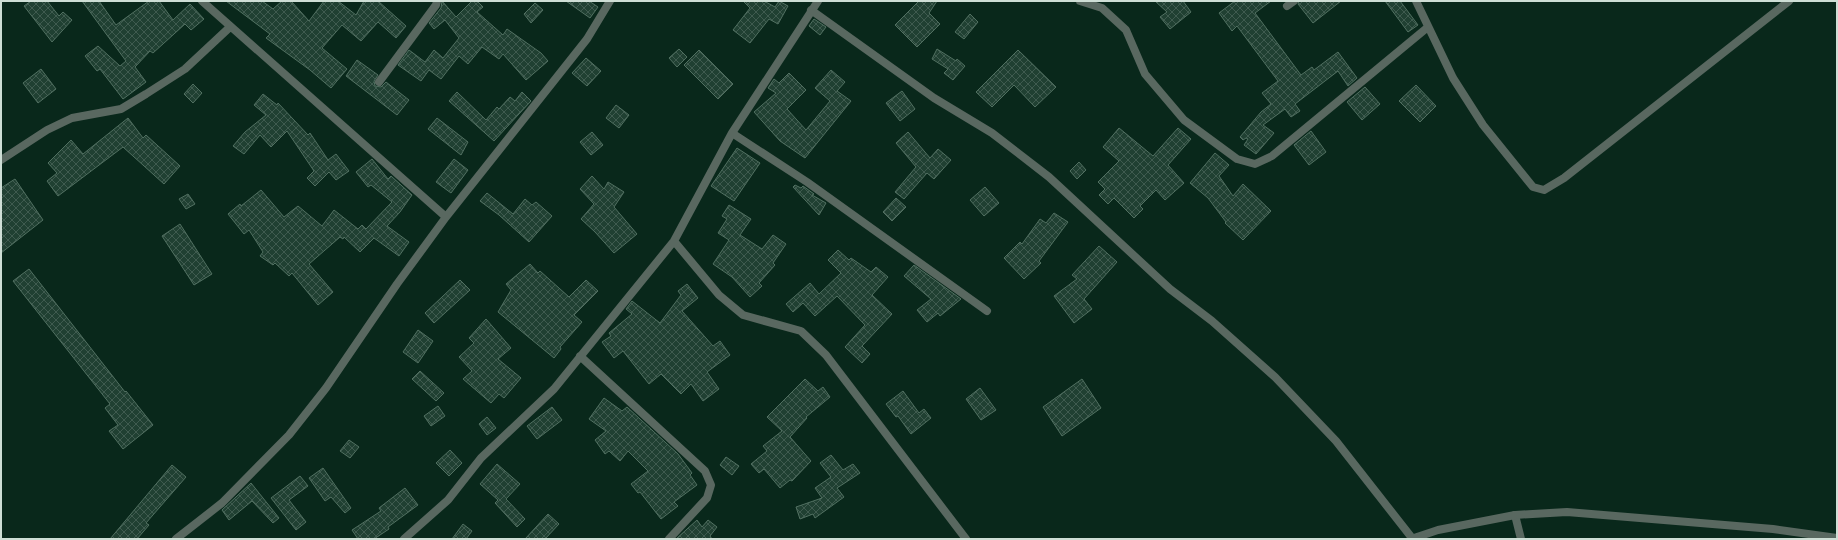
<svg xmlns="http://www.w3.org/2000/svg" width="1838" height="540" font-family="'Work Sans',sans-serif">
  <style>
    .building { fill: url(#building-cross-hatch); stroke: #517061 }
    .lines { fill: none; stroke-linecap: round; stroke-linejoin: round }
    .minor { stroke: #596860; stroke-width: 8 }
    .tertiary { stroke: #596860; stroke-width: 8 }
  </style>
  <defs>
    <pattern id="building-cross-hatch" width="8" height="8" patternUnits="userSpaceOnUse"><rect width="8" height="8" fill="#204032"/><path d="M0 0l8 8M0 8l8-8" fill="none" stroke="#3f5b4f"/></pattern>
  </defs>
  <rect width="100%" height="100%" fill="#09281b"/>
  <path class="building" d="M31,1H47L59,16L63,12L72,20L52,42L24,6Z
    M82,1H99L116,25L149,1H159L173,20L190,4L204,19L191,30L185,24L153,53L150,51L135,67L146,82L123,99L100,69L97,71L85,56L98,46L120,66L126,61Z
    M226,1H262L273,9L282,1H291L309,21L324,1H338L356,15L364,1H378L406,26L396,38L378,22L361,41L342,25L322,48L347,69L331,88L310,70L266,38L270,34Z
    M442,1L456,17L472,1H477L483,7L477,12L503,35L507,29L541,53L548,61L526,80L503,54L499,59L482,47L468,64L459,56L441,79L429,70L421,81L398,65L409,50L425,62L434,50L443,58L459,38L445,20L434,29L429,23L441,8Z
    M566,1H589L598,7L590,18Z
    M743,1H764L775,7L779,1L788,6L778,24L769,19L750,43L733,30L750,8Z
    M919,1H937L929,13L940,24L917,47L895,25Z
    M1155,1H1183L1191,12L1170,29L1160,17L1167,12Z
    M1235,1H1271L1255,13L1301,75L1312,67L1314,70L1338,52L1357,78L1348,86L1338,71L1295,104L1300,111L1291,117L1285,109L1263,125L1274,133L1256,154L1244,145L1248,139L1246,138L1243,140L1240,137L1261,112L1271,104L1262,93L1278,81L1237,26L1232,31L1219,13Z
    M1299,1H1341L1313,23L1298,4Z
    M1385,1H1400L1418,25L1408,32Z
    M535,3L543,10L531,23L524,14Z
    M970,14L978,22L964,39L955,32Z
    M814,19L826,27L820,35L809,26Z
    M679,49L687,57L677,67L669,58Z
    M937,49L956,61L957,59L965,66L953,80L944,73L948,69L932,59Z
    M699,50L733,84L718,99L684,65Z
    M1018,50L1056,87L1035,107L1014,85L992,107L976,92Z
    M586,58L601,71L587,86L572,73Z
    M357,60L378,75L374,81L375,86L381,87L386,82L409,100L397,115L346,76Z
    M41,69L56,89L38,103L23,83Z
    M831,70L845,82L837,91L851,101L805,158L780,141L754,112L776,93L768,88L774,79L779,83L789,73L806,90L787,109L806,130L830,101L815,88Z
    M193,84L202,93L193,103L184,94Z
    M1416,85L1436,106L1420,122L1399,101Z
    M1365,87L1380,104L1362,120L1347,102Z
    M902,91L915,109L900,121L886,103Z
    M457,92L486,120L497,107L499,109L510,97L515,101L522,92L531,101L494,141L449,101Z
    M263,94L277,105L278,103L308,135L310,133L328,160L336,154L349,171L336,180L329,172L315,186L307,178L314,171L287,131L271,147L260,135L244,154L233,146L245,132L266,115L254,105Z
    M616,105L629,115L619,128L606,118Z
    M128,118L143,138L146,135L180,166L164,184L123,147L58,196L47,181L57,173L48,163L71,140L83,154Z
    M437,118L468,142L461,155L428,129Z
    M1119,128L1153,156L1178,128L1191,139L1168,165L1184,183L1165,200L1156,190L1140,206L1143,209L1134,218L1114,198L1108,204L1099,195L1105,189L1098,182L1119,161L1103,147Z
    M1311,131L1326,152L1309,165L1294,145Z
    M592,132L603,145L591,155L580,142Z
    M908,132L930,158L938,149L951,160L934,179L927,173L904,199L895,192L916,167L896,143Z
    M737,148L760,163L734,201L711,186Z
    M1215,153L1229,165L1219,176L1233,196L1243,184L1271,211L1243,240L1225,223L1226,222L1208,198L1190,183Z
    M372,159L388,179L391,176L412,195L400,212L387,226L409,242L399,256L374,238L360,252L344,237L343,239L340,237L309,264L333,292L318,305L292,273L289,276L275,263L273,265L260,256L263,252L249,230L244,234L228,214L240,204L241,206L261,190L284,217L298,206L322,226L334,210L358,229L362,225L366,229L392,202L371,185L368,187L356,172Z
    M454,159L468,170L451,193L436,182Z
    M1079,162L1086,170L1077,179L1070,171Z
    M592,176L604,189L608,182L624,192L614,207L637,234L614,253L595,232L581,219L594,204L580,189Z
    M15,179L43,220L1,253V188Z
    M795,185L801,188L803,186L814,194L812,195L826,203L819,215L793,187Z
    M985,187L999,203L984,216L970,200Z
    M487,193L513,214L525,199L532,205L536,202L552,216L529,242L499,215L480,201Z
    M188,194L195,204L186,209L179,199Z
    M896,198L906,207L892,221L883,212Z
    M729,205L751,219L740,235L762,249L773,235L786,244L773,263L775,265L759,283L762,286L750,297L732,277L713,264L729,240L718,233L727,219L722,216Z
    M1054,213L1068,222L1039,261L1041,263L1024,279L1004,258L1020,242L1022,244L1040,219L1046,223Z
    M180,224L212,274L194,285L162,236Z
    M1099,246L1117,262L1084,299L1092,309L1074,323L1054,296L1077,279L1072,275Z
    M838,250L849,260L851,258L871,272L876,267L888,277L872,295L892,314L862,346L870,354L862,363L845,347L865,325L837,296L815,316L803,303L793,312L786,304L810,283L819,294L841,273L828,260Z
    M530,264L538,273L540,271L569,297L586,280L598,291L574,315L582,322L560,347L561,349L554,358L498,312L511,290L506,284Z
    M914,265L961,299L940,316L938,313L927,322L917,310L931,299L904,276Z
    M29,269L125,392L126,391L153,425L123,449L109,431L118,425L105,408L110,404L13,281Z
    M460,280L470,290L434,323L425,313Z
    M687,284L698,298L682,311L713,346L720,341L730,355L707,372L719,389L703,401L691,384L681,394L661,374L649,384L623,351L614,358L602,342L611,336L609,333L632,314L626,309L632,301L660,323L681,295L678,291Z
    M486,319L511,348L498,359L521,378L504,398L499,394L491,403L463,379L472,371L459,357L474,343L469,338Z
    M418,330L433,341L418,363L403,352Z
    M420,371L444,393L436,401L412,379Z
    M805,379L818,391L823,387L830,397L806,417L807,418L790,437L811,461L792,481L790,480L780,488L764,469L759,473L751,464L767,451L763,446L782,431L767,417Z
    M1082,379L1101,408L1062,436L1043,407Z
    M980,388L996,410L981,420L966,399Z
    M903,391L919,413L924,409L931,418L911,434L898,416L896,417L886,404Z
    M604,398L622,411L627,407L678,454L692,473L690,475L697,485L674,502L678,506L661,519L640,492L638,493L631,484L648,471L628,451L620,461L609,451L605,454L595,440L606,431L589,419Z
    M438,406L445,416L431,426L424,416Z
    M552,407L562,420L537,439L527,426Z
    M487,417L496,428L487,435L479,424Z
    M349,440L359,447L350,458L340,451Z
    M450,450L462,463L449,476L436,463Z
    M831,455L843,470L853,464L860,473L837,488L844,497L815,518L813,514L800,519L796,507L822,498L815,488L831,477L820,463Z
    M726,457L739,466L732,475L720,465Z
    M497,464L520,484L506,499L525,519L517,527L495,503L498,500L480,484Z
    M172,465L186,477L146,523L149,525L137,539H110Z
    M323,468L351,508L345,513L331,497L325,501L309,478Z
    M300,476L308,486L289,500L306,522L296,530L271,498Z
    M251,483L279,518L273,523L252,501L229,520L222,510Z
    M405,488L418,505L388,527L389,529L374,539H358L352,530L381,511L379,508Z
    M548,514L559,524L545,539H525Z
    M697,520L702,527L708,520L717,527L710,536L712,539H676Z
    M463,524L472,531L466,539H452Z"/>
  <g class="lines">
    <path class="minor" d="M202,1L446,217
      M1080,1L1102,8L1126,30L1145,74L1184,120L1237,159L1255,164L1272,156L1428,27
      M1416,1L1453,78L1483,125L1533,187L1544,190L1564,178L1789,1
      M1287,6L1294,1
      M811,10L934,98L992,133L1049,177L1170,289L1212,321L1275,377L1336,441L1412,538
      M379,82L436,5L437,1
      M732,133L807,182L987,311
      M1,160L47,130L72,118L121,109L146,94L185,69L230,27
      M674,241L719,295L743,315L801,331L826,355L966,539
      M580,356L705,471L711,485L707,498L669,539
      M1515,515L1521,539
      M176,539L222,503L289,435L326,388L397,284L446,217L587,39L610,1
      M404,539L448,500L481,458L554,389L674,241L732,133L818,1"/>
    <path class="tertiary" d="M1411,539L1438,530L1515,515L1567,512L1773,529L1837,538"/>
  </g>
  <rect width="1838" height="540" fill="none" stroke="#ceded5" stroke-width="4"/>
</svg>
